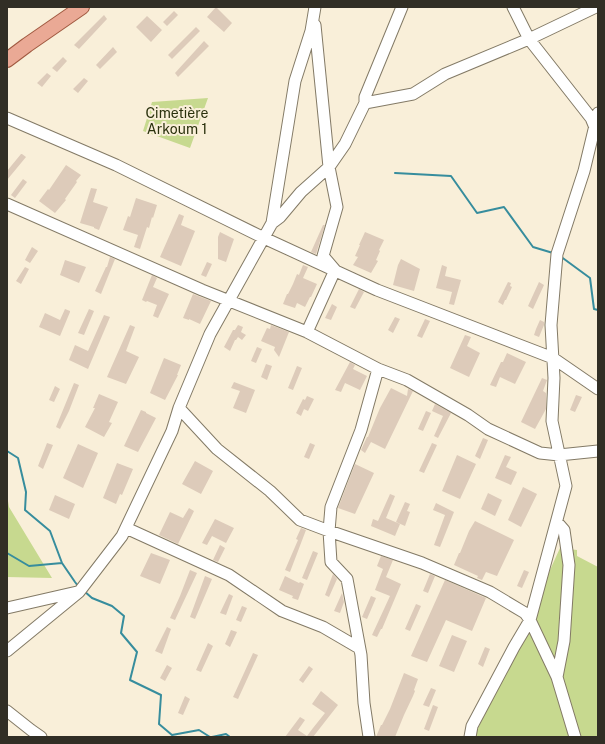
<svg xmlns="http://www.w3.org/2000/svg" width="605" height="744" font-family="'Public Sans',sans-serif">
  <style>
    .green { fill: #c7d98f }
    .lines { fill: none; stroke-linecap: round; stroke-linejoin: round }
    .stream { stroke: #378d9d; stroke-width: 2 }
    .building { fill: #ddcbba }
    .minor-casing { stroke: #837a66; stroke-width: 13 }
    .major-casing { stroke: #a05940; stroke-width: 16 }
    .minor { stroke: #fff; stroke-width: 11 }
    .major { stroke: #eaa995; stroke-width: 14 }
    .labels { text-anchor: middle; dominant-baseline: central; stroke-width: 4; stroke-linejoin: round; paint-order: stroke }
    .park-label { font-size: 14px; fill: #2a310d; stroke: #f9efd9 }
  </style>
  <rect width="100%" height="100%" fill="#f9efd9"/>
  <path class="green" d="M208,98L190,148L143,131L152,102Z
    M7,495L9,507L52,578L7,577Z
    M560,548L577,550V556L598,567V737H474Z"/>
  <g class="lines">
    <path class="stream" d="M395,173L451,176L477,213L504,207L533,247L553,253
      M560,256L590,278L594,309L598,310
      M7,451L18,458L26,492L25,510L50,531L62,563L75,582L78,586
      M7,553L29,566L62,563
      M84,591L92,598L112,606L124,616L121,633L137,652L130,680L161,695L159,724L172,735L199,730L210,737
      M212,737L226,734L230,737"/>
  </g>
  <path class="building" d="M216,7L232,23L224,32L207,17Z
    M174,11L178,15L167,26L163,22Z
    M104,15L107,19L79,49L74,45Z
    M147,16L162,30L151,42L136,27Z
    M196,27L200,31L172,59L168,55Z
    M204,41L209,46L178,77L175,73Z
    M113,47L117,52L100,69L96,65Z
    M63,57L67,61L57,72L52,68Z
    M47,73L51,76L42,87L37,83Z
    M84,78L88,81L78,93L73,89Z
    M21,154H22L26,157L7,180V171Z
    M66,165L81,175L76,181L77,182L65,199L66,200L55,213L39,201L48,189L49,190Z
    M23,179L27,182L15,198L11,195Z
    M91,188L97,189L93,202L108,207L99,230L94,228V227L80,223Z
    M136,198L157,205L153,218L152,217L149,228L147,227L140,249L134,247L138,235L123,230L128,216L130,217Z
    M179,214L184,216L181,225L195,231L181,266L160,257Z
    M323,225H325L316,254L311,252Z
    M220,232L234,239L226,262L218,259V237Z
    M365,232L384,240L379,250L380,251L376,260L378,261L371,273L353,265L358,257L355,256L360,245H359Z
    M32,247L38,251L30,263L25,260Z
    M110,257L115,259L101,294L95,291L106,267H107Z
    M401,259L420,269L414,291L393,285L398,265Z
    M65,260L86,267L79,283L60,275Z
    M207,262L212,264L206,277L201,275Z
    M303,265L308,267L303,278L317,284L311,297H310L305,307L297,303L295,308L283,304L287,294H288L293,284L297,274L299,275Z
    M442,265L447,267L445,276L461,280L454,305L449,304L452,292L436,288Z
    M25,267L29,269L21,284L16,281Z
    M152,275L157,278L153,287L169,294L158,318L153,316L157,305L147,301L146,302L142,300Z
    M508,282L511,283L510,286L512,287L506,300H505L503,305L498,302Z
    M539,282L544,285L533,309L528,306Z
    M359,289L364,292L355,309L350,307Z
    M193,294L211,301L200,324L189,319V320L183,318Z
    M332,304L337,307L331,320L325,318Z
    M65,309L70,311V312L60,336L39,327L45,313L60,320Z
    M89,309L94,311L84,335L78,333Z
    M104,315L110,317L88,369L69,360L75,345L88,351Z
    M395,317L400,319L393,333L388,330Z
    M425,319L430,321L422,338L417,336Z
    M540,320L544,322V325L539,337L534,335L536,329Z
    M130,325L135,327L126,351L139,357L126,384L107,377Z
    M238,325L243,327L241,332L246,335L242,340L238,337L236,340H235L230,351L224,347L233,330H235Z
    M271,325L289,332L279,357L274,350L275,347L261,341L267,328L270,329Z
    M465,335L471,337L467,346L480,353L469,377L450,368Z
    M257,347L262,349L256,363L251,361Z
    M507,353L526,362L515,384L500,377L496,387L490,385L501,362H503Z
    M164,358L181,365L177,375H178L165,400L150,393Z
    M350,362L355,365L353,369L367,376L360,390L345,383L341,392L335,390Z
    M266,364L272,366L267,380L261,377Z
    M297,366L302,368L293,390L288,388Z
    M542,378L547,380L543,391L546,393V409L535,429L521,422Z
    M234,382L255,390L246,413L233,408L240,391L231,388Z
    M74,383L79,385L69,411L60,429L56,427Z
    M55,386L60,389L54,402L49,400Z
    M391,388L407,396L408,389L413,391L385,449L371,442L365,453L361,450L367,437H368L380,408Z
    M99,394L118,402L109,422L112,423L104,437L85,427L95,408H93Z
    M576,395L582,397L575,412L570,410Z
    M307,396L314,399L308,411L304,409L301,416L296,413L303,399L305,400Z
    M435,404L451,413L438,438L434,436L443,416L432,411Z
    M141,410L146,412V413L156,418L138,452L124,446Z
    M426,411L431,413L423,431L418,429Z
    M483,438L488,440L480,459L475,456Z
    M47,443L53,445L43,469L38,466Z
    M310,443L315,445L309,459L304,457Z
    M432,443L437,445L424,473L419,471Z
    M78,444L98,453L83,488L63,478Z
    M457,455L476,464L460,499L442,491Z
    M505,455L511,457L506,467L517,472L511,485L495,478Z
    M195,461L213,471L201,494L182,484Z
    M117,463L133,469L122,495L120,494L116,504L103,498Z
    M355,464L374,473L355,514L338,508Z
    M523,487L537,494L521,527L508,520Z
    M488,493L502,500L495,516L481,509Z
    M390,494L395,496L386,518L400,524L395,536L371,526L373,519L378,521Z
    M55,495L75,504L69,519L49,510Z
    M405,502L410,504L407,511L410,512L405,526L396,522Z
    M436,503L454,512L440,547L434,545L445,515L433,510Z
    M189,508L194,511L178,544L159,535L170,512L183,518Z
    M215,519L234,528L226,543L212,536L207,545L202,543Z
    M475,521L514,540L497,576L486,572L482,580L477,578L478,576L454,565L459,553H460L469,531Z
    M301,528L306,530L290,572L285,570L298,540L296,539Z
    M220,545L225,548L218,562L213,560Z
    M313,551L318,553L307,580L302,578Z
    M151,553L170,560L160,584L140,576Z
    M381,556L393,560L386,577L401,584L382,629H381L377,637L372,635L390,596L375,590L383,569L377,566Z
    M190,570L197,573L175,620L170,618L180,596Z
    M524,570L529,572L522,588L517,586Z
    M333,574L337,579L329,597L325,595Z
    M430,574L435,576L428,593L423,591Z
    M205,576L212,579L195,619L190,617Z
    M285,576L299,583L300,582L304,584L298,600L292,598L293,596L279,590Z
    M445,580L486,598L472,631L446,620L427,662L411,656Z
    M342,593L344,602L340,613L334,611Z
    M229,594L233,596L226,615L220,613Z
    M371,596L376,598L367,619L362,617Z
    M416,604L421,606L410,631L405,629Z
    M242,606L247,608L241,622L236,620Z
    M167,627L171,629L162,654L155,651Z
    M231,630L237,632L230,647L225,644Z
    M452,635L467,641L454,672L439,666Z
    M208,643L213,646L201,672L196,670Z
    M485,647L490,649L483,667L478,664Z
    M253,653L258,655L249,675L244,673Z
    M167,665L172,668L165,681L160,678Z
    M309,666L313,669L303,683L299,680Z
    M244,673L249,675L238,699L233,697Z
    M404,673L418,679L414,690L415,691L413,696L404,715L395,737H376L381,725H382L390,709Z
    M431,688L436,690L429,707L423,705Z
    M321,691L338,705L313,737H285L300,717L305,720L298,730L307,736L313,728L325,713L312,704Z
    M185,696L190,699L183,715L178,713Z
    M433,705L438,707L429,731L424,729Z"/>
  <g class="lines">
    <defs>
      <path id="minor" d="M513,7L529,39L591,118L596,130
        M365,103L413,94L445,74L529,39L596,7
        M7,118L116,165L264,238L377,290L553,358L598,389
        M7,204L202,290L307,332L378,369L407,380L468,415L488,429L540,453L559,455L598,451
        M272,223L280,217L301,192L329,167L345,144L365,103V97L402,7
        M307,332L335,270L323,256L337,207L329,167L315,25
        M179,408L217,449L270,491L300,520L329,531L422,563L490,592L525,613L530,620L557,677
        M557,522L564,530L569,565L564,641L557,677L575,737
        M126,528L229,575L282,611L323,627L359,648
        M7,608L77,592
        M7,651L79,592L122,536L172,431L179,408L210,334L272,223L295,81L311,31L315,7
        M7,711L31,730L41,737
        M369,737L364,703L361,655L347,579L331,562L329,531L331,507L361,430L378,369
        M470,737L472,726L514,647L530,620L566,486L552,421L554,378L551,325L557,254L584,171L598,113"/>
      <path id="major" d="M7,60L27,45L82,7"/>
    </defs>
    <use href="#minor" class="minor-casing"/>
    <use href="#major" class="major-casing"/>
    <use href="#minor" class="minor"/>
    <use href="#major" class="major"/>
  </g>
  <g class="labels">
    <g class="park-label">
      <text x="177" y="113">Cimetière<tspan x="177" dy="16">Arkoum 1</tspan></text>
    </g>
  </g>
  <rect width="605" height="744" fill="none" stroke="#312e25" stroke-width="16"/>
</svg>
